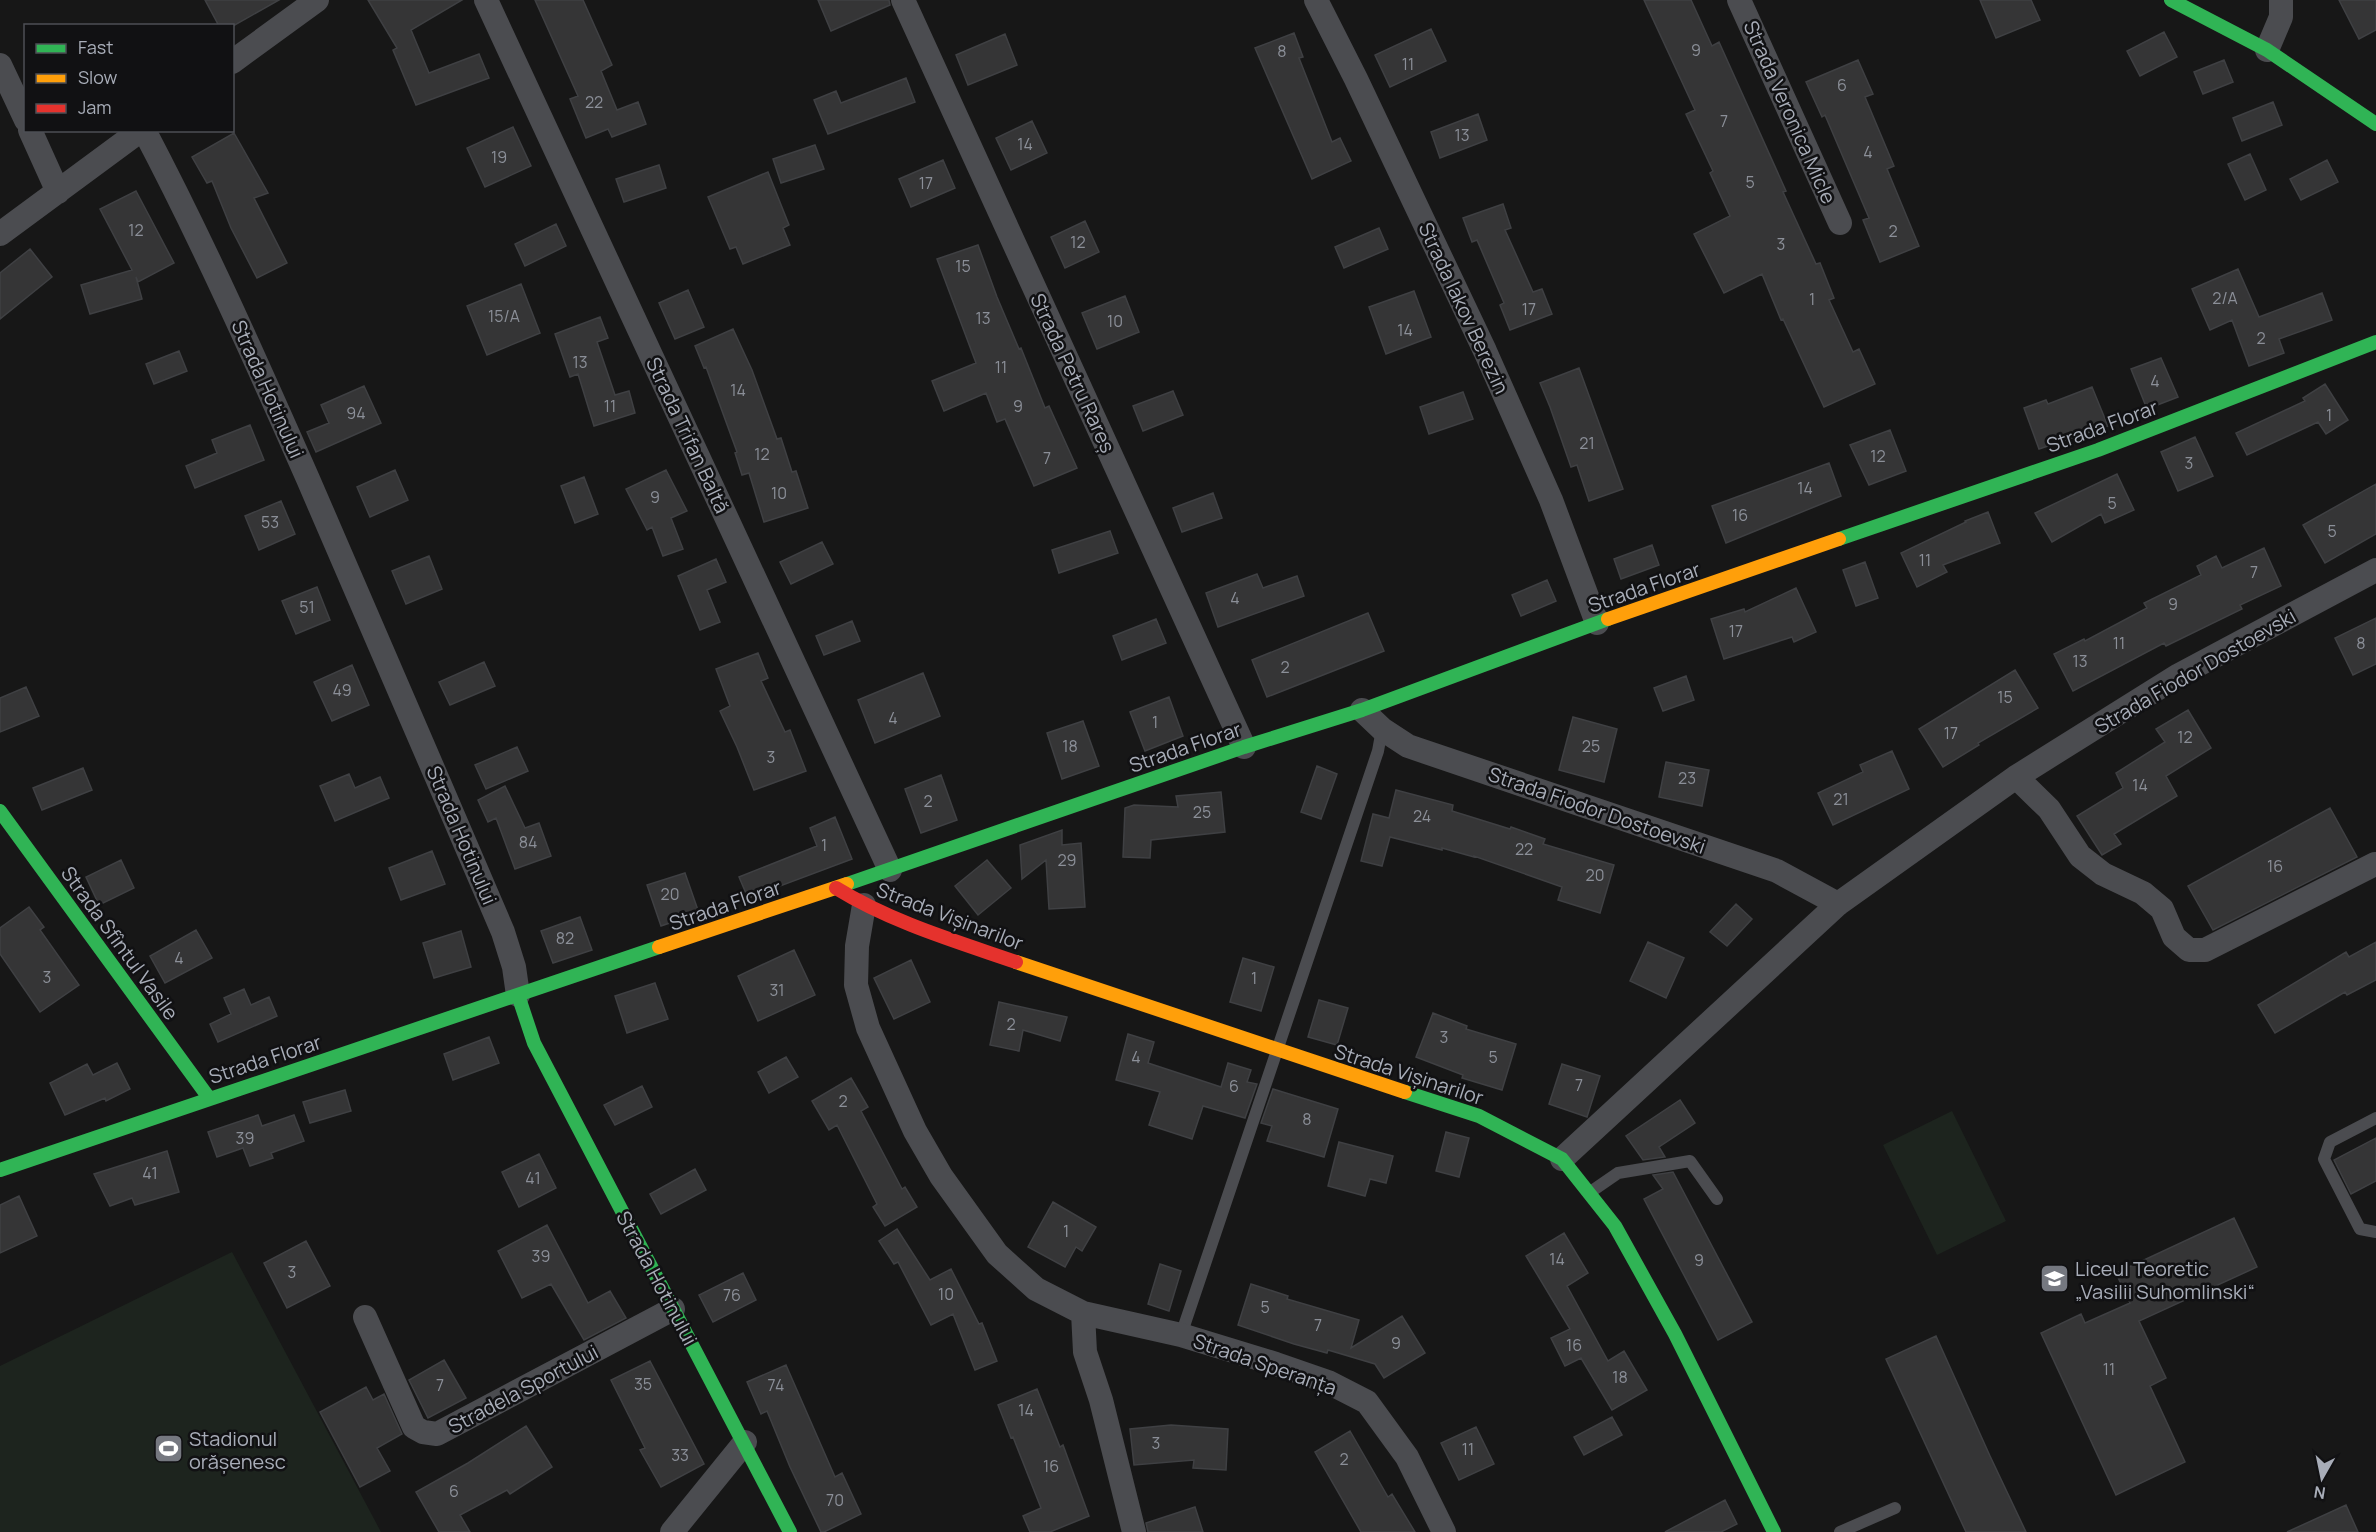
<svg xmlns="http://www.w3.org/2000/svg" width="2376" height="1532" font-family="Manrope,sans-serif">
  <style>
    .green { fill: #1d241e }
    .building { fill: #353536; stroke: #3f4043; stroke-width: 1.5 }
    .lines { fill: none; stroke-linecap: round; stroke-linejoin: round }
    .lane { stroke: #4b4c50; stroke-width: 12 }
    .street { stroke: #4b4c50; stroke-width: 24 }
    .fast { stroke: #30b455; stroke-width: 14 }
    .slow { stroke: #ff9f0a; stroke-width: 14 }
    .jam { stroke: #e5322d; stroke-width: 14 }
    .labels { text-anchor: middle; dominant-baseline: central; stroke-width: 5; stroke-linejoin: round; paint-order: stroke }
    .number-label { font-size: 16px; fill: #8b8f98 }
    .street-label { font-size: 20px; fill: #a8adb8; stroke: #111113 }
    .poi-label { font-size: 20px; fill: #a8adb8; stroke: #111113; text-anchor: start }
  </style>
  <rect width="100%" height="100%" fill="#171717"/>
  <path class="green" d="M1952,1111L2006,1221L1937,1255L1883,1145Z
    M232,1252L381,1532H0V1366Z"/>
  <path class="building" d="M205,0H279L233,26H219Z
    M368,0H462L411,30L429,73L479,54L489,78L416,105L393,50L397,48Z
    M535,0H583L612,65L601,71L617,110L638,102L646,124L612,137L608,129L586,138L570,99L578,96Z
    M818,0H889L890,5L831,31Z
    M1644,0H1691L1712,46L1719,42L1786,191L1783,192L1816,264L1820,263L1834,298L1829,300L1853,352L1859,349L1875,384L1824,407L1783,319L1781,320L1762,274L1724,293L1694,234L1730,216L1710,173L1713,171L1686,114L1695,110Z
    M1980,0H2031L2040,20L1996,38Z
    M2339,0H2376V30L2359,39Z
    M1431,29L1446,61L1390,87L1375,55Z
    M2164,32L2177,57L2140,76L2127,51Z
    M1294,33L1303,57L1299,58L1332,142L1340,138L1351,161L1312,179L1255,48Z
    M1005,34L1017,65L968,85L956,55Z
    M1858,60L1873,94L1865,97L1894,166L1887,169L1919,246L1880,262L1863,220L1869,218L1825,115L1822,117L1806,82Z
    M2224,60L2233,82L2203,94L2194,72Z
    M906,78L915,102L828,134L814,100L836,91L841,103Z
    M2273,102L2282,125L2242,141L2233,118Z
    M1478,114L1487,140L1440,158L1431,132Z
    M1032,121L1047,153L1011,170L996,138Z
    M513,127L531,166L485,187L467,148Z
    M234,133L268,193L254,198L287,263L257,278L231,228L212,181L207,183L192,157Z
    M815,145L824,169L781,183L773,159Z
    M2250,154L2266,190L2245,200L2228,164Z
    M943,160L955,188L911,207L899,179Z
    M2327,160L2338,182L2301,200L2290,179Z
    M659,165L666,188L624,202L616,179Z
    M768,172L789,225L783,228L790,245L743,264L736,247L730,249L708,197Z
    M136,191L174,263L138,282L136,277L142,299L90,314L81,285L132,270L100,209Z
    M1503,204L1511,228L1505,230L1533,292L1542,289L1552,314L1510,330L1500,305L1504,303L1477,240L1472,242L1463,218Z
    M1085,221L1099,252L1065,268L1051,237Z
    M556,224L566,246L525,266L515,244Z
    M1379,228L1388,249L1344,268L1335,247Z
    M978,245L997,297L1019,349L1021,348L1045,408L1049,406L1077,468L1034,486L1005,419L997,422L986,393L944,411L932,381L976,363L937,259Z
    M30,249L52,277L0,319V273Z
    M2238,269L2259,317L2322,293L2332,320L2279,339L2284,353L2249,366L2232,320L2210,330L2192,289Z
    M521,284L540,333L487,355L467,306Z
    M688,290L704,327L675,339L659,303Z
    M1414,291L1431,337L1386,354L1369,307Z
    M1125,296L1139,332L1097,349L1082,313Z
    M600,317L608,338L597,342L615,395L629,391L635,413L594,426L578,374L570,377L555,334Z
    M733,329L752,370L777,439L781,438L792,472L796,471L808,508L764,522L749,473L742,475L735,453L737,452L706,367L704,368L695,346Z
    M179,351L187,371L154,384L146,364Z
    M2161,358L2178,397L2147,409L2131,369Z
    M1579,368L1623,489L1589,501L1577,465L1571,467L1550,407L1540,383Z
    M2325,384L2348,420L2326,434L2318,422L2247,455L2236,433L2305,401L2303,398Z
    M364,386L381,423L316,452L307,432L329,423L321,405Z
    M2092,387L2108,426L2039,449L2024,408L2046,400L2048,404Z
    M1173,391L1183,415L1143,431L1133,406Z
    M1463,392L1473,419L1429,434L1420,407Z
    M250,425L264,460L195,488L186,466L217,453L212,440Z
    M1890,430L1906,471L1869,485L1850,445Z
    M2195,437L2213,476L2178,491L2161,452Z
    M1829,463L1841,496L1726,543L1712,506Z
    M395,470L408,500L370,517L357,487Z
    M666,470L687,511L671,518L683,549L663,556L652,527L647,530L626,489Z
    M2117,474L2134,510L2105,523L2101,514L2052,542L2035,513Z
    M584,477L598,514L575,523L561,486Z
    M2376,484V534L2325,563L2303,525Z
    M1213,493L1222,518L1182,532L1173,508Z
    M281,501L295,534L259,550L245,516Z
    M1988,512L2000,543L1943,565L1947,572L1917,587L1901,553L1966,522L1965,521Z
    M1110,531L1118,553L1059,573L1052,550Z
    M822,542L833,564L791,584L780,562Z
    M1652,545L1659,565L1621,579L1614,559Z
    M2264,548L2281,586L2240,605L2242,609L2166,646L2164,643L2073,691L2054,654L2084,639L2085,641L2147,608L2144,603L2201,575L2197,566L2216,556L2222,568Z
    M429,556L442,589L406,604L392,571Z
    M716,559L726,582L707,590L720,622L700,630L678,576Z
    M1865,562L1878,598L1856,606L1843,570Z
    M1257,574L1263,588L1297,576L1304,596L1218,627L1206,593Z
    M1547,580L1556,601L1521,616L1512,595Z
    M317,587L330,620L296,634L282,601Z
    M1796,588L1816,632L1794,642L1792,637L1724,659L1711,619L1744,609L1745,612Z
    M1368,613L1384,651L1267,697L1252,660Z
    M2376,618V664L2353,675L2335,638Z
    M1156,619L1166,643L1122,660L1113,636Z
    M852,621L860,641L824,655L816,636Z
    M758,653L768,678L761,681L785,732L790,730L806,771L754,790L737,747L720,711L730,706L716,669Z
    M484,662L495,686L450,705L439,682Z
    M352,665L369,705L332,721L314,682Z
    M2015,670L2038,708L1978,743L1979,745L1943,767L1919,729Z
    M923,673L940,716L875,743L858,700Z
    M1686,676L1694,700L1663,711L1654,688Z
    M26,687L39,716L0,732V698Z
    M1169,697L1183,736L1145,751L1130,712Z
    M2188,710L2211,748L2166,776L2177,796L2114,834L2121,844L2102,855L2077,816L2123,788L2116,773L2165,742L2156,729Z
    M1573,717L1617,729L1604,782L1559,770Z
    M1083,721L1099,766L1062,779L1047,733Z
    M517,747L528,771L486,789L475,765Z
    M1892,751L1909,789L1833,825L1818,793L1863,772L1860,765Z
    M1666,762L1709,770L1702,806L1659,797Z
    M1317,766L1337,774L1321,819L1301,812Z
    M83,768L92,790L42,810L33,788Z
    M349,774L355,788L380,777L389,798L335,821L320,786Z
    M941,775L957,820L921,833L905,789Z
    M505,786L525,828L539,823L551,856L515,869L496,818L488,822L478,800Z
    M1396,790L1453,805L1452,811L1510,829L1511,827L1545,839L1543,844L1614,865L1600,913L1558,900L1562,887L1474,856V857L1442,848V850L1390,837L1382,866L1361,861L1373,814L1389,818Z
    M1221,792L1225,832L1151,840L1150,858L1123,857L1125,808L1134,805L1178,807L1176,796Z
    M2330,808L2357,857L2213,930L2188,886Z
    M835,817L852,859L748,898L739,877L817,846L810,828Z
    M1062,830V845L1081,843L1085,907L1049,909L1046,860L1022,879L1020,845Z
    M432,851L445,884L401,900L389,868Z
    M121,860L134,888L99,905L86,877Z
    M987,860L1011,888L978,915L955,886Z
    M685,873L699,913L661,926L647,885Z
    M1736,904L1752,919L1727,946L1710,932Z
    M29,907L44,927L40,930L79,985L40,1012L0,954V928Z
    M580,917L592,950L553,963L541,931Z
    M196,930L212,958L165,983L150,956Z
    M461,931L471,967L434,978L423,943Z
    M1648,942L1684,958L1666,998L1630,981Z
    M2376,942V980L2347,995L2345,992L2275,1033L2258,1005L2346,952L2349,957Z
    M794,950L815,995L758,1021L738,976Z
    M1243,958L1274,967L1261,1011L1230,1002Z
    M911,960L930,1002L894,1019L874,978Z
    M655,983L668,1019L627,1033L615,996Z
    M244,989L251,1005L269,997L277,1016L218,1042L210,1024L231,1014L224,998Z
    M1319,1000L1348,1008L1337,1045L1308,1037Z
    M999,1002L1067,1017L1060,1041L1023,1030L1019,1051L990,1045Z
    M1433,1013L1467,1026L1466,1029L1516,1044L1502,1090L1462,1078L1463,1075L1416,1057Z
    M1128,1034L1154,1042L1148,1063L1221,1087L1228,1063L1251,1070L1247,1082L1257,1084L1245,1118L1203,1106L1192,1139L1149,1125L1160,1092L1116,1080Z
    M489,1037L499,1063L453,1080L444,1054Z
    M786,1057L798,1077L769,1093L758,1072Z
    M117,1063L130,1089L106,1101L105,1098L65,1115L50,1083L87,1064L93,1075Z
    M1562,1064L1600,1076L1587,1117L1549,1104Z
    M851,1078L868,1107L861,1111L902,1189L905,1187L917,1207L885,1226L873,1207L877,1204L837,1125L829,1130L812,1101Z
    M642,1086L652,1107L615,1125L604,1105Z
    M1273,1089L1338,1109L1324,1157L1267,1141L1272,1126L1261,1123Z
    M345,1090L351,1111L310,1123L303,1102Z
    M1680,1100L1695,1123L1659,1147L1665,1157L1643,1160L1626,1136Z
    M258,1115L262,1126L294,1115L304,1141L271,1153L273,1158L250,1166L243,1148L217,1157L208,1132Z
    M1446,1132L1469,1138L1459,1177L1436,1171Z
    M2376,1138V1181L2351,1194L2334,1160Z
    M1339,1142L1393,1156L1386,1183L1370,1179L1365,1196L1328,1186Z
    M167,1151L179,1192L135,1205L132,1198L110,1206L94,1174Z
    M539,1154L556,1188L519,1207L502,1172Z
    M695,1169L706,1190L661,1214L650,1194Z
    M1673,1172L1752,1322L1718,1340L1644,1199L1663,1189L1653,1175Z
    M19,1196L37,1236L0,1253V1205Z
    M1053,1202L1096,1227L1082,1251L1076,1247L1065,1267L1028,1247Z
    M2234,1218L2257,1267L2139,1321L2166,1378L2150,1386L2185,1462L2116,1495L2041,1333L2081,1314L2085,1323L2130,1303L2116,1273Z
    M547,1225L588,1303L610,1291L626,1318L584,1340L551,1284L522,1298L498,1251Z
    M897,1229L930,1280L951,1269L979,1324L982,1323L997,1361L975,1370L953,1314L931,1325L898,1262L894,1264L879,1241Z
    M1564,1233L1588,1273L1567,1286L1608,1361L1624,1351L1647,1390L1612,1410L1581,1358L1565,1366L1551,1338L1570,1329L1526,1256Z
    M306,1241L330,1286L287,1308L264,1263Z
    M1160,1264L1181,1271L1169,1311L1148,1304Z
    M743,1273L756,1300L713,1322L699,1295Z
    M1251,1284L1288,1296L1287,1299L1359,1320L1351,1348L1402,1316L1425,1353L1384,1378L1375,1364L1328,1350L1327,1353L1294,1344L1238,1325Z
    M1936,1336L1990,1456L2026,1532H1966L1886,1359Z
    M444,1360L466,1398L428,1418L409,1380Z
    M650,1361L704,1464L661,1487L640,1450L645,1448L611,1380Z
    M786,1365L835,1477L842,1473L861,1514L824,1532H821L790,1467L767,1411L761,1414L747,1382Z
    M366,1387L373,1400L384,1394L402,1434L377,1448L390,1471L360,1487L320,1412Z
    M1037,1389L1060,1447L1063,1445L1089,1516L1050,1532H1030L1023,1516L1041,1508L1013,1437L1011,1438L998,1405Z
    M1612,1417L1622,1435L1584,1455L1574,1437Z
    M1171,1425L1228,1429L1226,1470L1193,1468L1194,1460L1134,1465L1130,1429Z
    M526,1426L552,1467L510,1494L507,1490L460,1515L470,1532H439L416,1492L468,1463Z
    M1476,1427L1494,1464L1459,1480L1441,1443Z
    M1350,1431L1388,1497L1392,1494L1415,1532H1361L1315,1452Z
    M1725,1500L1737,1524L1721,1532H1665Z
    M2346,1505L2358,1532H2287Z
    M1195,1507L1203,1532H1148L1146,1523Z"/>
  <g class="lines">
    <path class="lane" d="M2376,1118L2330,1142L2324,1159L2360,1229L2376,1232
      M1589,1193L1618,1173L1690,1161L1717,1199
      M1181,1335L1378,751L1382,729
      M1840,1532L1895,1508"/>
    <path class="street" d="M486,0L890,870
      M903,0L1244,747
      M1316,0L1356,79L1485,351L1551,500L1597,623
      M1739,0L1840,223
      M2267,50L2281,17V0
      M232,62L317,0
      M0,65L26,120
      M30,130L58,192
      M144,130C204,244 256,361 308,479C374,629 438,781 503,932L514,967L518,995
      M0,234L141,130
      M1362,710L1382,729L1408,746L1777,871L1838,904
      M2016,777L2049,809L2080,856L2103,874L2143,893L2162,909L2174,937L2189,950H2205L2375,864
      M864,905L857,946L856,985L868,1028L915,1131L941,1176L997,1254L1036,1289L1083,1313L1085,1352L1101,1400L1134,1532
      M1562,1159L1838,904L2016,777L2179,675L2376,570
      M1083,1313L1181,1335L1276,1364L1328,1382L1367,1402L1407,1457L1444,1532
      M365,1317L414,1427L423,1432L437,1434L673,1309
      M672,1532L745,1442"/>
    <path class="fast" d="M2171,0L2267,50L2376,124
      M1839,539L2098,450L2376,342
      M0,811L209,1098
      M847,884L1244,747L1362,710L1608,619
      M518,995L534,1043L790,1532
      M1405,1092L1479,1116L1562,1159L1615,1226L1675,1334L1774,1532
      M0,1170L659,947"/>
    <path class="slow" d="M1608,619L1839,539
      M659,947L847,884
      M1016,962L1405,1092"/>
    <path class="jam" d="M836,888C891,922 955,941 1016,962"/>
  </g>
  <defs>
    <symbol id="school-square" viewBox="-11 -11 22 22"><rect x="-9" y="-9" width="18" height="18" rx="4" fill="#757880" stroke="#111113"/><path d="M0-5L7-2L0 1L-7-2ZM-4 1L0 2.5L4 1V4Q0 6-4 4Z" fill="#fff"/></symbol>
    <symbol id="stadium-square" viewBox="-11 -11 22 22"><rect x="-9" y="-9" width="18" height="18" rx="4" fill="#757880" stroke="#111113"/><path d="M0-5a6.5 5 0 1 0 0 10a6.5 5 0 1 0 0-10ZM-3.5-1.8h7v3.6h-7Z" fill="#fff"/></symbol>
  </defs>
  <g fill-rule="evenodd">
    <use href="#school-square" x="2038" y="1262" width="33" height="33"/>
    <use href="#stadium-square" x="152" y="1432" width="33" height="33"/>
  </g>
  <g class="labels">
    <g class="number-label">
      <text x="1696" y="50">9</text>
      <text x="1282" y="51">8</text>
      <text x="1408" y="64">11</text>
      <text x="1842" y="85">6</text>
      <text x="594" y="102">22</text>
      <text x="1724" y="121">7</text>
      <text x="1462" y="135">13</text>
      <text x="1025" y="144">14</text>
      <text x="1868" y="152">4</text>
      <text x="499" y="157">19</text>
      <text x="1750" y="182">5</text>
      <text x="926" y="183">17</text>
      <text x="136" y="230">12</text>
      <text x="1893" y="231">2</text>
      <text x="1078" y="242">12</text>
      <text x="1781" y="244">3</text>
      <text x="963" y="266">15</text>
      <text x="2225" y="298">2/A</text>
      <text x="1812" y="299">1</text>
      <text x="1529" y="309">17</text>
      <text x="504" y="316">15/A</text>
      <text x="983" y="318">13</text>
      <text x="1115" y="321">10</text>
      <text x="1405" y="330">14</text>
      <text x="2261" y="338">2</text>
      <text x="580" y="362">13</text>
      <text x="1001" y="367">11</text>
      <text x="2155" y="381">4</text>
      <text x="738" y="390">14</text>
      <text x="610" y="406">11</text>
      <text x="1018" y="406">9</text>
      <text x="356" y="413">94</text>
      <text x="2329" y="415">1</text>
      <text x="1587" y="443">21</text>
      <text x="762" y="454">12</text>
      <text x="1878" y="456">12</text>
      <text x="1047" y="458">7</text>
      <text x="2189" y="463">3</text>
      <text x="1805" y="488">14</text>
      <text x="779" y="493">10</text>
      <text x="655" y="497">9</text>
      <text x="2112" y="503">5</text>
      <text x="1740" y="515">16</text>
      <text x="270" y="522">53</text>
      <text x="2332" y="531">5</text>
      <text x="1925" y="560">11</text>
      <text x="2254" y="572">7</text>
      <text x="1235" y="598">4</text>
      <text x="2173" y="604">9</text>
      <text x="307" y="607">51</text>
      <text x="1736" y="631">17</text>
      <text x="2119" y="643">11</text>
      <text x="2361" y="643">8</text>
      <text x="2080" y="661">13</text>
      <text x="1285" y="667">2</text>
      <text x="342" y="690">49</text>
      <text x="2005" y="697">15</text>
      <text x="893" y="718">4</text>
      <text x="1155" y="722">1</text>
      <text x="1951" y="733">17</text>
      <text x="2185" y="737">12</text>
      <text x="1070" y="746">18</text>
      <text x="1591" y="746">25</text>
      <text x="771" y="757">3</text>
      <text x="1687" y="778">23</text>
      <text x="2140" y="785">14</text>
      <text x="1841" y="799">21</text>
      <text x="928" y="801">2</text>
      <text x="1202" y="812">25</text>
      <text x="1422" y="816">24</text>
      <text x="528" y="842">84</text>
      <text x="824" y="845">1</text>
      <text x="1524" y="849">22</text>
      <text x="1067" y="860">29</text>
      <text x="2275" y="866">16</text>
      <text x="1595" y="875">20</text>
      <text x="670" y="894">20</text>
      <text x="565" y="938">82</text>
      <text x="179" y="958">4</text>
      <text x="47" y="977">3</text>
      <text x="1254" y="978">1</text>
      <text x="777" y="990">31</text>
      <text x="1011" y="1024">2</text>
      <text x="1444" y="1037">3</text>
      <text x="1136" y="1057">4</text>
      <text x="1493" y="1057">5</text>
      <text x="1579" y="1085">7</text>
      <text x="1234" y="1086">6</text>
      <text x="843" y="1101">2</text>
      <text x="1307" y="1119">8</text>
      <text x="245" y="1138">39</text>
      <text x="150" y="1173">41</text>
      <text x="533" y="1178">41</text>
      <text x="1066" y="1231">1</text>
      <text x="541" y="1256">39</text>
      <text x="1557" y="1259">14</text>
      <text x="1699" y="1260">9</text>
      <text x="292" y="1272">3</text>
      <text x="946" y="1294">10</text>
      <text x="732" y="1295">76</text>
      <text x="1265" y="1307">5</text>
      <text x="1318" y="1325">7</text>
      <text x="1396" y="1343">9</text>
      <text x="1574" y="1345">16</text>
      <text x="2109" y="1369">11</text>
      <text x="1620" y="1377">18</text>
      <text x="643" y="1384">35</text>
      <text x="440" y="1385">7</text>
      <text x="776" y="1385">74</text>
      <text x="1026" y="1410">14</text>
      <text x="1156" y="1443">3</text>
      <text x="1468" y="1449">11</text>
      <text x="680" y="1455">33</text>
      <text x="1344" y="1459">2</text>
      <text x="1051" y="1466">16</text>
      <text x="454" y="1491">6</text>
      <text x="835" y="1500">70</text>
    </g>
    <g class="street-label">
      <text transform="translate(1790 112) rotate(66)">Strada Veronica Micle</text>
      <text transform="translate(1464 308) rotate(65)">Strada Iakov Berezin</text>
      <text transform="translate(1073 373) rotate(65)">Strada Petru Rareș</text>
      <text transform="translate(268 389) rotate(66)">Strada Hotinului</text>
      <text transform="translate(2102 426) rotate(-20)">Strada Florar</text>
      <text transform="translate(688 435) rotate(65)">Strada Trifan Baltă</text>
      <text transform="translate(1644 587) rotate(-19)">Strada Florar</text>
      <text transform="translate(2195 671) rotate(-30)">Strada Fiodor Dostoevski</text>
      <text transform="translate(1185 747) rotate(-19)">Strada Florar</text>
      <text transform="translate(1597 810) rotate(19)">Strada Fiodor Dostoevski</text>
      <text transform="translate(462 835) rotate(67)">Strada Hotinului</text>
      <text transform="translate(725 905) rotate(-19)">Strada Florar</text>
      <text transform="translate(950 916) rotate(21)">Strada Vișinarilor</text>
      <text transform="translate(120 943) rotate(54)">Strada Sfîntul Vasile</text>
      <text transform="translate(265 1059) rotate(-18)">Strada Florar</text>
      <text transform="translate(1409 1074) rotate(18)">Strada Vișinarilor</text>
      <text transform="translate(657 1278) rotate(62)">Strada Hotinului</text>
      <text transform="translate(1265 1364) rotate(19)">Strada Speranța</text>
      <text transform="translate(523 1389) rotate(-28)">Stradela Sportului</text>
    </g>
    <g class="poi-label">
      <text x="2075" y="1268">Liceul Teoretic<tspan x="2075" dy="23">„Vasilii Suhomlinski“</tspan></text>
      <text x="189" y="1438">Stadionul<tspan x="189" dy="23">orășenesc</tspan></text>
    </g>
  </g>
  <rect x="24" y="24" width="210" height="108" fill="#111113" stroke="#4d4f55" stroke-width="1.5"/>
  <rect x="36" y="44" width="30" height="9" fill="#30b455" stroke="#4d4f55" stroke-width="1.5"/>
  <text x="78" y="54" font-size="18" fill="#a8adb8">Fast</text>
  <rect x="36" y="74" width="30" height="9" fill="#ff9f0a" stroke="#4d4f55" stroke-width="1.5"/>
  <text x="78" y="84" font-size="18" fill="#a8adb8">Slow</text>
  <rect x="36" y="104" width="30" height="9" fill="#e5322d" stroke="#4d4f55" stroke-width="1.5"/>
  <text x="78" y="114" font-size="18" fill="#a8adb8">Jam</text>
  <g transform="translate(2322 1478) rotate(189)" stroke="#111113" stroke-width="4.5" paint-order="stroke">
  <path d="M0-4.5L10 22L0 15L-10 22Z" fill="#a8adb8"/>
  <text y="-9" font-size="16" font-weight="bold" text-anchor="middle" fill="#a8adb8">N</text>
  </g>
</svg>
